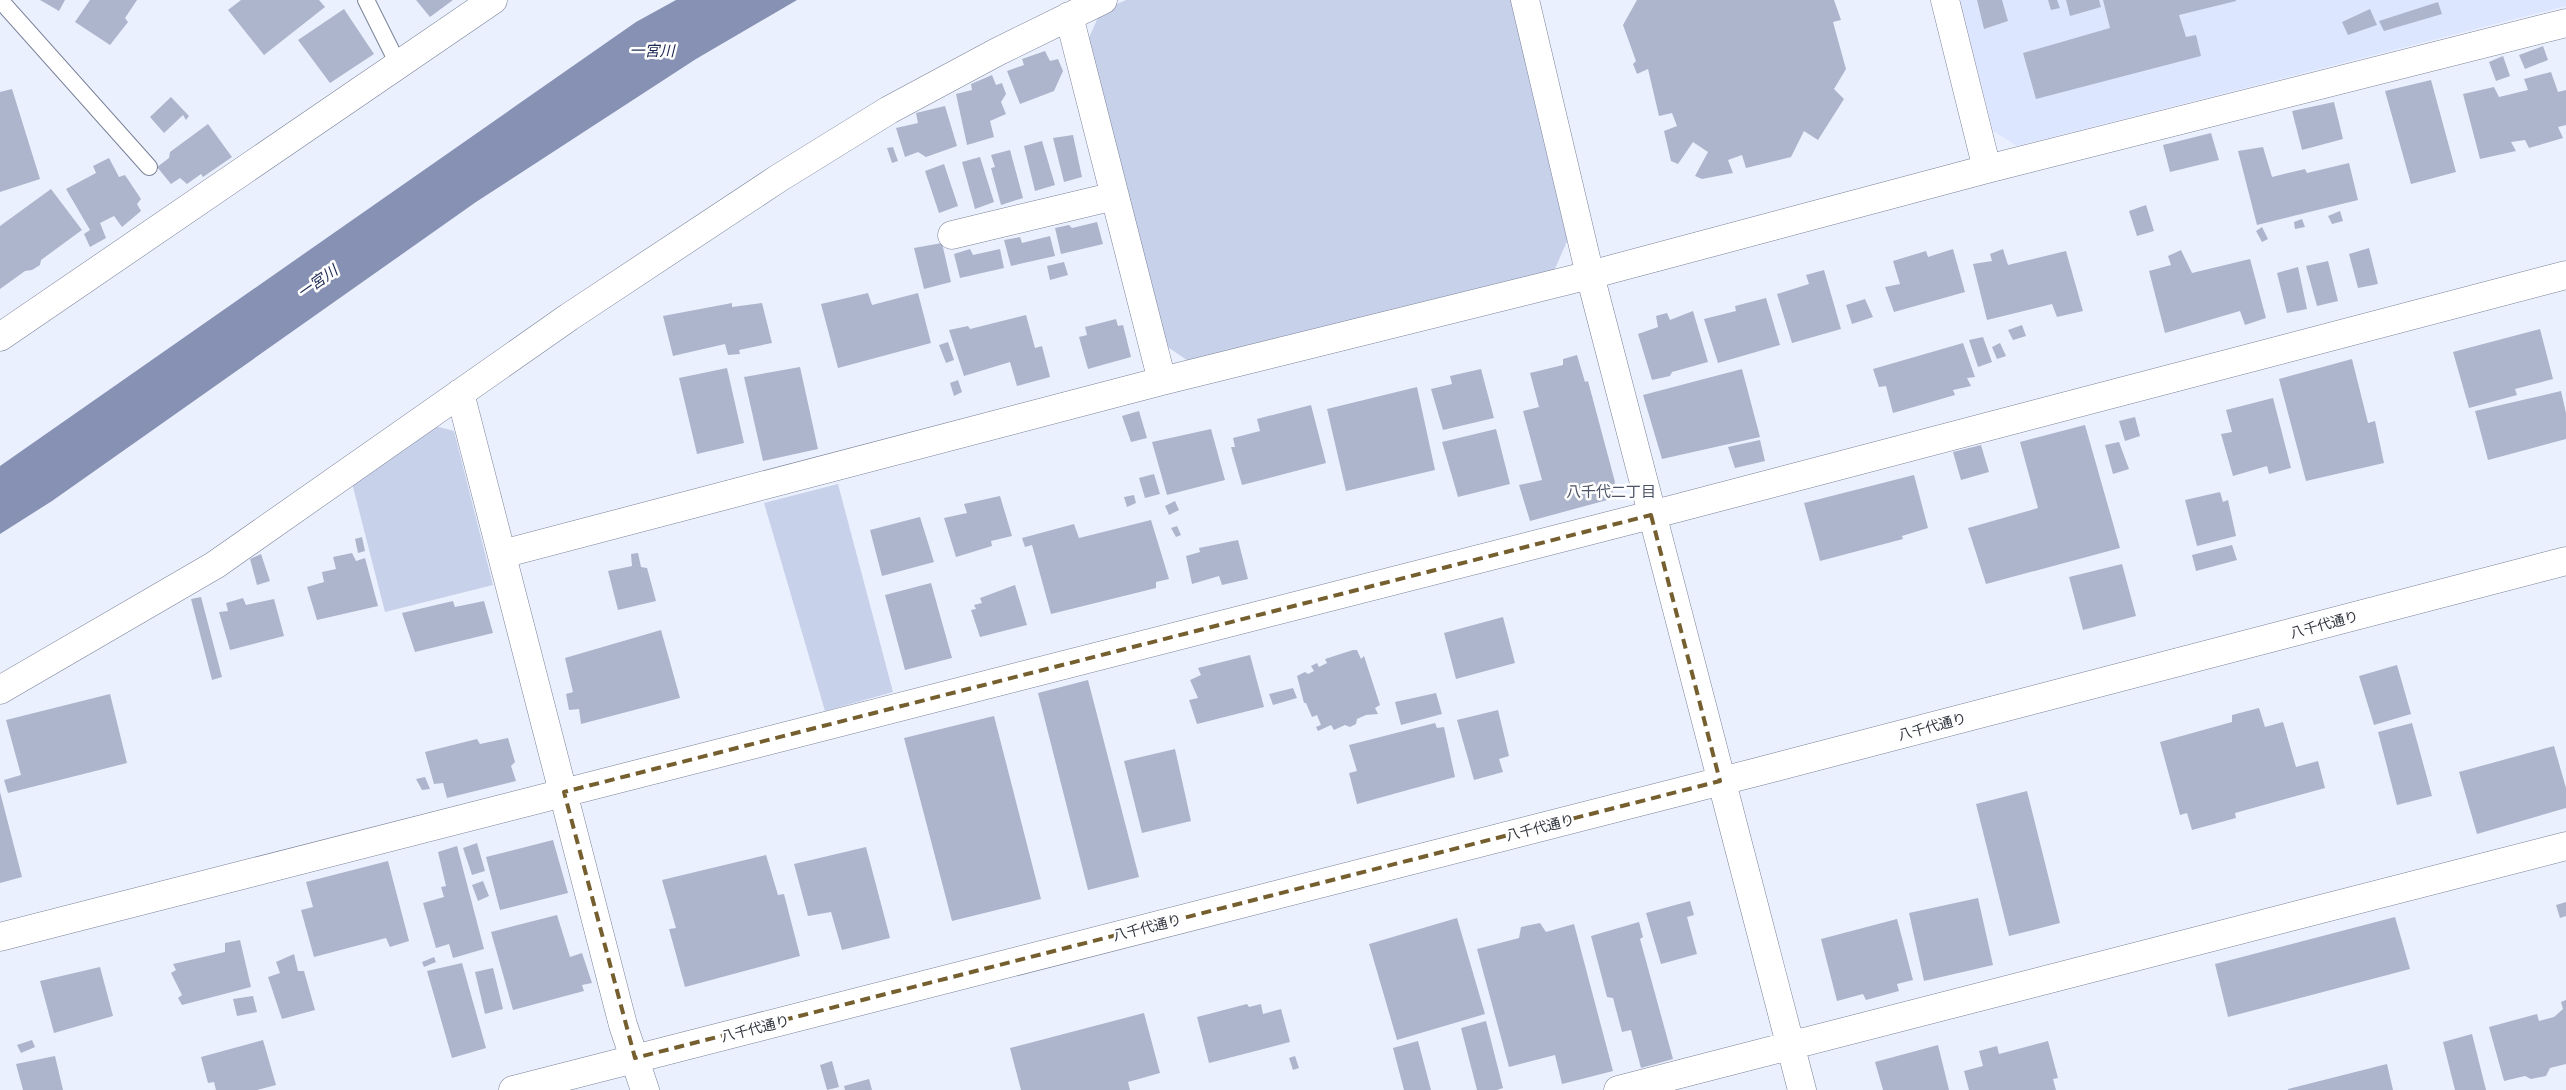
<svg xmlns="http://www.w3.org/2000/svg" width="2566" height="1090" font-family="'Noto Sans','Noto Sans JP',sans-serif">
  <style>
    .built { fill: #dde6ff }
    .green { fill: #c8d1ea }
    .water { fill: #8691b3 }
    .building { fill: #adb5cc }
    .lines { fill: none; stroke-linecap: round; stroke-linejoin: round }
    .service-casing { stroke: #798197; stroke-width: 18 }
    .minor-casing { stroke: #798197; stroke-width: 29 }
    .tertiary-casing { stroke: #798197; stroke-width: 29 }
    .service { stroke: #fff; stroke-width: 16 }
    .minor { stroke: #fff; stroke-width: 28 }
    .tertiary { stroke: #fff; stroke-width: 28 }
    .marked { fill: none; stroke: #755f2f; stroke-width: 4; stroke-dasharray: 10 6; stroke-linejoin: round }
    .labels { text-anchor: middle; dominant-baseline: central; stroke-width: 5; stroke-linejoin: round; paint-order: stroke }
    .street-label { font-size: 14px; fill: #2f333c; stroke: #fefefe }
    .water-label { font-size: 15px; font-style: italic; fill: #1b2652; stroke: #fefefe }
    .neighbourhood-label { font-size: 15px; fill: #4c5367; stroke: #fefefe }
  </style>
  <rect width="100%" height="100%" fill="#ebf0ff"/>
  <path class="built" d="M1960,0H2566V6L2017,146L1993,131Z"/>
  <path class="green" d="M1126,0H1513L1568,239L1554,271L1191,363L1165,345L1086,44L1101,11Z
    M431,425L454,431L493,585L385,612L352,483Z
    M838,484L893,692L825,711L764,503Z"/>
  <path class="water" d="M676,0H797L696,59L476,202L52,501L0,534V466L636,22Z"/>
  <path class="building" d="M40,0H65L59,11Z
    M90,0H137L125,18L128,22L110,45L75,22Z
    M241,0H319L325,7L264,55L228,10Z
    M416,0H453L430,17Z
    M1637,0H1834L1841,20L1833,22L1846,69L1834,89L1844,99L1818,140L1804,131L1791,157L1746,168L1742,155L1728,160L1733,173L1702,179L1695,176L1708,152L1693,142L1678,164L1671,161L1664,131L1677,126L1672,113L1659,116L1648,69L1637,74L1633,64L1636,61L1623,25Z
    M1977,0H2002L2008,21L1984,29Z
    M2048,0H2057L2060,8L2051,10Z
    M2066,0H2099L2101,7L2070,16Z
    M2103,0H2236V1L2179,15L2186,37L2196,35L2201,56L2036,99L2023,53L2110,28Z
    M2438,2L2442,14L2384,31L2379,21Z
    M344,9L374,54L330,83L298,40Z
    M2370,9L2377,25L2348,35L2342,22Z
    M2543,46L2548,60L2525,69L2519,55Z
    M1045,51L1050,61L1058,59L1063,71L1054,91L1020,104L1007,71L1024,65L1022,59Z
    M2503,56L2510,76L2496,81L2489,62Z
    M2551,72L2558,92L2566,90V125L2558,127L2563,138L2529,148L2525,140L2511,142L2516,151L2480,159L2463,94L2494,87L2499,97L2528,90L2524,79Z
    M992,75L996,85L1002,83L1006,94L1001,102L1006,114L990,121L994,137L967,145L956,94L972,90L971,84Z
    M2431,80L2456,172L2411,184L2385,91Z
    M12,89L40,179L0,192V92Z
    M171,97L189,116L186,120L183,115L164,133L150,117Z
    M2334,102L2343,139L2302,150L2292,111Z
    M945,106L957,146L926,157L918,152L905,157L896,128L918,123L916,113Z
    M208,124L232,157L203,177L201,174L187,184L180,178L171,184L157,167L169,158L170,152Z
    M2211,133L2219,160L2170,172L2163,145Z
    M1073,135L1082,177L1064,182L1053,138Z
    M1042,141L1055,185L1035,191L1024,146Z
    M893,147L898,161L892,163L887,148Z
    M2263,147L2272,177L2305,169L2307,173L2349,163L2358,200L2257,225L2238,151Z
    M1010,150L1023,198L1001,205L991,168L995,167L991,155Z
    M980,157L994,202L975,209L962,162Z
    M109,158L119,177L125,175L141,199L137,204L141,211L122,227L114,216L100,223L106,238L90,247L84,234L90,230L66,189L96,173L93,166Z
    M944,164L958,206L939,213L925,171Z
    M51,189L82,230L41,260L40,265L32,270L25,271L0,289V226Z
    M2146,205L2154,231L2137,236L2129,211Z
    M2340,211L2343,221L2332,224L2328,216Z
    M2302,219L2305,227L2295,229L2294,222Z
    M1097,222L1103,244L1061,254L1055,228L1069,225L1072,228Z
    M2262,227L2268,239L2262,242L2256,231Z
    M1050,236L1055,256L1011,266L1004,240L1020,237L1022,243Z
    M942,243L951,282L924,289L914,248Z
    M2369,248L2378,284L2358,288L2349,254Z
    M970,249L973,255L1000,249L1004,268L960,278L954,254Z
    M1953,249L1965,292L1894,312L1885,287L1900,284L1893,261L1926,251L1928,257Z
    M2003,249L2008,265L2066,251L2083,311L2057,317L2052,304L1987,320L1973,264L1992,261L1990,254Z
    M2181,250L2192,273L2250,259L2266,318L2245,325L2240,311L2165,333L2149,271L2171,265L2168,256Z
    M2328,261L2338,301L2317,306L2306,266Z
    M1064,262L1068,275L1050,280L1047,266Z
    M2298,267L2307,309L2287,313L2277,273Z
    M1824,270L1841,329L1792,343L1777,294L1809,284L1806,275Z
    M868,293L872,305L918,293L931,343L838,368L821,304Z
    M1766,298L1780,345L1718,363L1704,319L1736,311L1735,306Z
    M1865,299L1873,317L1852,324L1846,305Z
    M732,303V307L762,303L772,343L739,350L740,354L728,355L725,344L673,356L663,316Z
    M1693,311L1708,362L1672,372L1670,376L1652,380L1638,334L1658,327L1656,316L1667,313L1670,320Z
    M1026,315L1035,348L1042,346L1050,377L1017,386L1010,362L964,376L949,330L968,326L970,329Z
    M1116,319L1118,326L1123,325L1131,357L1088,369L1079,337L1087,335L1085,327Z
    M2022,325L2026,336L2013,340L2008,330Z
    M2540,329L2553,379L2515,389L2517,395L2469,408L2453,352Z
    M1983,337L1992,362L1978,367L1969,340Z
    M948,342L954,360L946,363L939,345Z
    M1963,343L1975,377L1967,378L1971,386L1953,390L1955,395L1893,413L1886,386L1879,387L1873,369Z
    M2000,343L2006,356L1997,359L1992,347Z
    M1577,355L1585,382L1588,381L1615,482L1611,499L1530,521L1519,485L1542,480L1523,411L1539,407L1530,373L1563,365V359Z
    M2352,359L2368,423L2375,421L2384,463L2306,481L2279,379Z
    M800,367L818,449L763,461L744,377Z
    M727,368L744,443L697,454L679,378Z
    M1481,369L1494,418L1443,430L1431,389L1452,384L1450,376Z
    M1742,369L1760,437L1662,459L1643,395Z
    M958,380L962,392L954,396L950,383Z
    M1417,387L1435,470L1346,491L1327,409Z
    M2561,391L2566,413V439L2488,460L2475,411Z
    M2273,398L2291,468L2269,474L2267,466L2233,476L2221,434L2232,432L2226,410Z
    M1311,405L1326,463L1242,485L1231,447H1235L1233,438L1260,431L1257,419Z
    M1139,411L1147,438L1131,442L1122,416Z
    M2135,417L2140,436L2125,441L2119,421Z
    M2085,425L2120,548L1986,584L1968,528L2038,508L2020,442Z
    M1211,429L1225,480L1167,495L1152,442Z
    M1496,429L1510,484L1458,497L1442,442Z
    M1760,440L1765,461L1735,468L1728,447Z
    M2119,442L2129,469L2113,474L2105,445Z
    M1981,445L1989,472L1961,480L1953,452Z
    M1154,474L1160,494L1145,498L1139,478Z
    M1914,475L1928,528L1902,536L1903,539L1820,561L1804,503Z
    M2220,492L2223,502L2228,500L2236,536L2197,546L2185,500Z
    M1134,495L1136,503L1127,507L1124,497Z
    M1000,496L1012,536L991,541L992,546L956,557L944,518L967,513L964,504Z
    M1175,501L1179,510L1169,515L1165,506Z
    M920,517L934,562L882,576L870,530Z
    M1151,520L1169,579L1156,582V588L1051,614L1032,545L1025,547L1022,538L1074,524L1079,538Z
    M1177,526L1181,535L1176,537L1171,528Z
    M362,537L365,551L358,553L355,539Z
    M1238,540L1248,579L1222,585L1219,576L1192,584L1186,556L1200,552L1199,548Z
    M2232,545L2237,560L2196,571L2192,555Z
    M352,553L356,561L365,558L378,606L317,620L307,587L324,582L322,572L336,569L333,557Z
    M638,553L641,567L647,568L656,601L618,610L608,571L632,566L631,554Z
    M261,554L270,581L257,585L250,559Z
    M2122,564L2136,616L2083,630L2069,577Z
    M931,583L952,658L905,670L885,595Z
    M1015,585L1027,625L980,637L971,610L976,609L974,605L982,603L980,598Z
    M201,597L222,677L212,680L191,599Z
    M243,598L246,605L274,599L284,636L230,650L219,612L228,611L226,603Z
    M453,601L455,607L484,601L493,633L415,652L402,613Z
    M1503,617L1515,663L1456,679L1444,633Z
    M661,630L680,698L581,724L579,709L569,710L566,694L573,692L565,658Z
    M1353,650H1357L1361,659L1364,656L1380,705L1375,708L1378,714L1366,715L1357,719L1356,724L1350,727L1345,725L1334,730L1331,725L1318,731L1316,727L1321,725L1317,715L1312,717L1306,703H1304L1297,676L1305,672L1308,674L1314,671L1311,666L1317,663L1319,667L1327,663L1325,659Z
    M1250,655L1264,707L1197,724L1189,700L1198,698L1190,680L1201,675L1198,668Z
    M2397,665L2411,714L2374,725L2359,676Z
    M1088,680L1139,877L1088,890L1038,693Z
    M1293,688L1297,698L1273,705L1269,694Z
    M1436,693L1442,714L1401,725L1395,702Z
    M110,694L127,763L8,793L4,780L21,775L6,720Z
    M2259,708L2265,727L2283,722L2296,767L2318,761L2325,788L2235,813L2236,818L2192,830L2187,813L2180,815L2160,742L2232,722V715Z
    M1498,710L1509,756L1499,759L1503,772L1474,780L1457,720Z
    M994,716L1041,899L952,921L904,738Z
    M1435,723L1437,728L1444,727L1455,777L1357,804L1349,773L1357,771L1349,745Z
    M2412,723L2432,796L2397,805L2378,732Z
    M508,738L515,762L511,766L516,781L447,798L443,783L434,784L425,752L477,739L480,744Z
    M2554,746L2566,788V808L2477,834L2459,772Z
    M1175,749L1191,821L1142,833L1124,761Z
    M425,777L430,789L422,790L416,779Z
    M2027,791L2060,923L2009,936L1976,804Z
    M0,792L22,877L0,883Z
    M553,840L568,893L500,910L486,857Z
    M477,843L485,871L472,875L463,848Z
    M457,846L484,949L453,958L449,944L436,948L423,903L444,897L441,887L446,886L438,852Z
    M866,847L890,938L842,950L831,912L808,916L794,864Z
    M766,855L778,895L784,894L800,956L685,987L669,929L676,928L662,880Z
    M388,861L409,941L390,947L386,938L314,957L301,910L313,907L306,882Z
    M483,881L489,896L478,901L472,885Z
    M1978,898L1993,965L1924,981L1909,913Z
    M1690,901L1694,915L1687,917L1697,954L1661,964L1646,913Z
    M2566,902V916L2560,918L2556,905Z
    M557,915L570,957L582,953L592,983L582,985L584,991L513,1010L491,932Z
    M2395,917L2410,969L2228,1017L2215,964Z
    M1457,918L1485,1014L1397,1040L1369,944Z
    M1897,919L1913,980L1897,984L1899,991L1866,1000L1863,994L1837,1001L1821,939Z
    M1639,922L1643,937L1640,939L1673,1059L1641,1068L1631,1030L1622,1032L1613,998L1607,997L1591,936Z
    M1540,923L1546,932L1574,924L1613,1071L1562,1084L1555,1055L1509,1067L1477,949L1519,938L1521,927Z
    M240,940L251,987L182,1005L178,998L182,995L171,973L176,970L173,964L225,952V943Z
    M294,954L298,971H304L315,1010L282,1019L268,977L280,973L276,962Z
    M434,957L436,962L424,967L422,962Z
    M462,963L486,1048L452,1058L427,971Z
    M100,967L113,1016L54,1033L40,981Z
    M493,968L503,1009L485,1014L475,972Z
    M253,996L257,1012L237,1016L233,999Z
    M2566,1000V1064L2550,1068L2546,1076L2531,1079L2525,1076L2504,1081L2489,1027L2537,1014L2539,1021L2554,1017L2563,1009L2561,1002Z
    M1247,1004L1249,1007L1261,1004L1263,1014L1281,1009L1290,1042L1209,1063L1197,1017Z
    M1144,1013L1160,1073L1128,1082L1130,1090H1021L1010,1048Z
    M1486,1021L1503,1088L1497,1090H1477L1461,1028Z
    M2472,1034L2486,1090H2455L2443,1042Z
    M32,1040L35,1047L21,1053L17,1045Z
    M263,1040L276,1085L257,1090H216L214,1082L208,1083L201,1057Z
    M1418,1041L1431,1090H1404L1393,1048Z
    M2048,1041L2058,1078L2053,1079L2056,1090H1969L1964,1071L1983,1066L1979,1051L1997,1046L1999,1054Z
    M1938,1045L1949,1090H1883L1875,1062Z
    M55,1056L63,1090H23L16,1064Z
    M1295,1056L1299,1068L1293,1070L1289,1058Z
    M832,1061L839,1087L827,1090L820,1065Z
    M2387,1064L2393,1090H2288V1089Z
    M869,1079L872,1090H845L844,1086Z"/>
  <g class="lines">
    <defs>
      <path id="service" d="M0,0L149,167
        M366,0L399,66"/>
      <path id="minor" d="M1525,0L1590,275L1802,1090
        M1945,0L1987,169
        M1069,16L1162,381
        M952,235L1115,196
        M0,337L493,0
        M460,393L623,1025L645,1090
        M502,554L1162,381L1590,275L1987,169L2566,23
        M0,690L215,565L569,317L779,178L889,110L997,52L1103,0
        M0,937L1651,515L2566,275
        M1618,1090L2566,846"/>
      <path id="tertiary" d="M513,1090L1753,773L2566,561"/>
    </defs>
    <use href="#service" class="service-casing"/>
    <use href="#minor" class="minor-casing"/>
    <use href="#tertiary" class="tertiary-casing"/>
    <use href="#service" class="service"/>
    <use href="#minor" class="minor"/>
    <use href="#tertiary" class="tertiary"/>
  </g>
  <path class="marked" d="M1651,515L1720,781L635,1058L564,792Z"/>
  <g class="labels">
    <g class="street-label">
      <text transform="translate(2324 624) rotate(-15)">八千代通り</text>
      <text transform="translate(1932 726) rotate(-15)">八千代通り</text>
      <text transform="translate(1540 827) rotate(-14)">八千代通り</text>
      <text transform="translate(1147 927) rotate(-14)">八千代通り</text>
      <text transform="translate(755 1028) rotate(-14)">八千代通り</text>
    </g>
    <g class="water-label">
      <text x="652" y="50">一宮川</text>
      <text transform="translate(317 281) rotate(-35)">一宮川</text>
    </g>
    <g class="neighbourhood-label">
      <text x="1611" y="491">八千代二丁目</text>
    </g>
  </g>
</svg>
